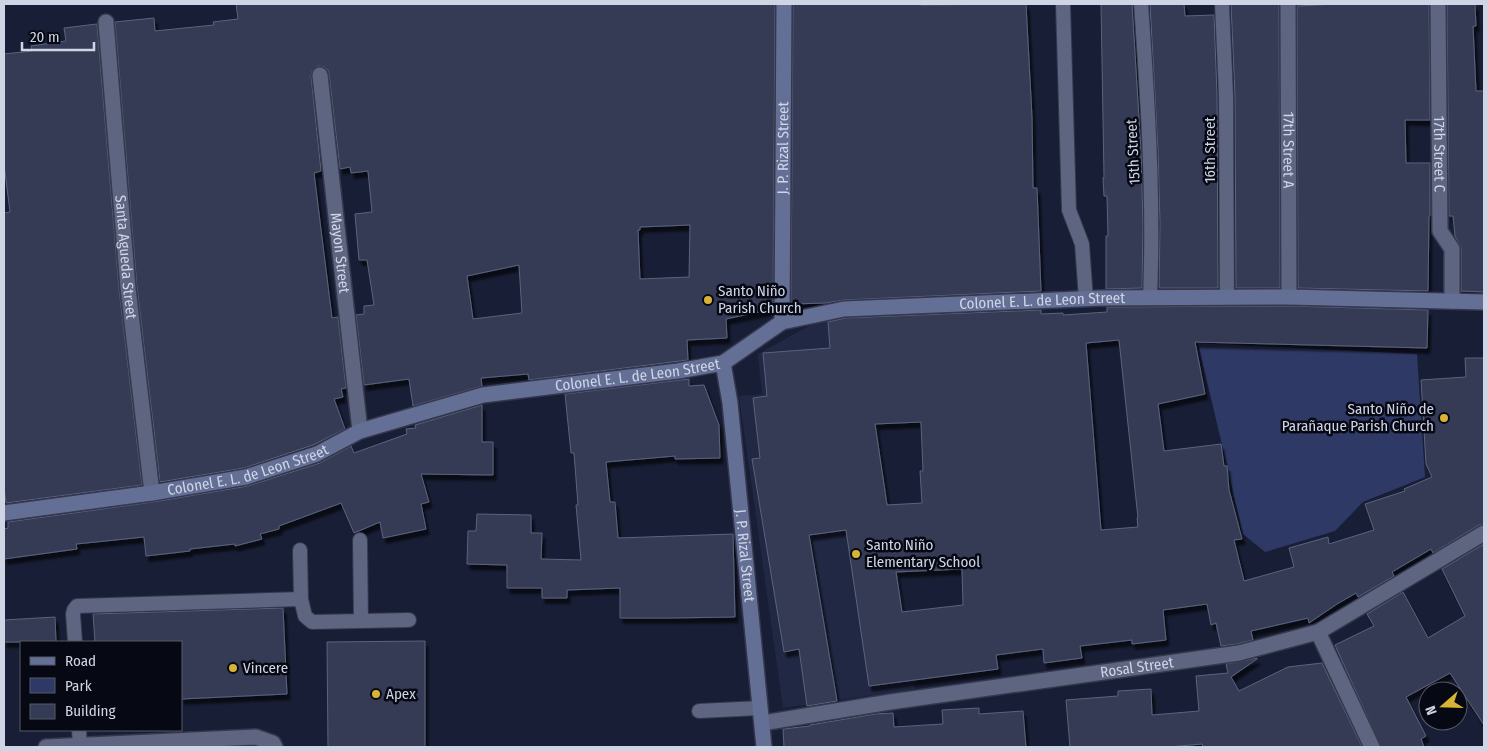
<svg xmlns="http://www.w3.org/2000/svg" width="1488" height="751" font-family="'Fira Sans Condensed',sans-serif">
  <style>
    .built { fill: #212844 }
    .green { fill: #2f3965 }
    .building { fill: #343b55; stroke: #5a637e; fill-rule: evenodd; filter: url(#shadow) }
    .lines { fill: none; stroke-linecap: round; stroke-linejoin: round }
    .lane-casing { stroke: #35384c; stroke-width: 16 }
    .street-casing { stroke: #35384c; stroke-width: 18 }
    .secondary-casing { stroke: #35384c; stroke-width: 18 }
    .lane { stroke: #5d6581; stroke-width: 14 }
    .street { stroke: #5d6581; stroke-width: 15 }
    .secondary { stroke: #646f96; stroke-width: 15 }
    .poi-dot { fill: #d9b434; stroke: #060913; stroke-width: 2 }
    .labels { text-anchor: middle; dominant-baseline: central; stroke-width: 5; stroke-linejoin: round; paint-order: stroke }
    .street-label { font-size: 15px; fill: #d0d5e6; stroke: #060913 }
    .poi-label { font-size: 15px; fill: #d0d5e6; stroke: #060913; text-anchor: start }
  </style>
  <defs>
    <filter id="shadow"><feDropShadow dx="3" dy="5.5" stdDeviation="1" flood-color="#0009"/></filter>
  </defs>
  <rect width="100%" height="100%" fill="#181e35"/>
  <path class="built" d="M888,311L894,382L871,385L915,689L783,708L739,396L762,394L758,354L827,316Z"/>
  <path class="green" d="M1198,343L1417,354L1425,477L1363,502L1335,531L1265,552L1243,534Z"/>
  <path class="building" d="M236,4H775L773,304L768,305V310L726,319L727,338L687,340L688,360L529,380L528,374L481,378L482,386L413,406L409,379L364,385L356,315L364,314V306L374,305L367,260H359L355,214L372,212L368,171L351,173L350,167L340,169L329,74L328,70L324,67L318,66L312,71L311,76L321,171L314,173L332,318L338,317L346,388L341,389L343,397L334,399L345,429L313,445L244,468L160,482L137,287L115,22L154,18L155,31L214,25L213,22L238,19ZM690,225L689,277L640,279L638,230H640V227ZM519,265L522,313L473,319L467,276Z
    M793,4H921V5L1026,4L1032,117L1033,188H1037L1041,291L844,300L826,303L791,304Z
    M1101,4H1132L1141,151L1143,225L1142,288L1106,289V236H1108L1107,196H1104L1103,178L1104,177Z
    M1150,4H1184L1185,16L1214,15L1217,95L1218,288H1159L1160,224L1158,151Z
    M1231,4H1279L1280,288H1236L1235,95Z
    M1338,4H1429L1430,120H1405L1406,163H1430V216H1429L1428,291L1298,288L1297,6Z
    M1447,4H1475L1476,26H1473L1476,91H1484V292L1461,291V248L1455,236L1453,216H1449Z
    M97,24L119,289L142,485L6,503L4,488V213L10,212L4,164V54L32,51L31,46L66,41L64,28Z
    M1289,306L1428,310L1427,348L1195,342L1205,394L1158,404L1164,451L1221,444L1224,466H1227L1229,490L1242,539L1234,540L1244,581L1294,567L1289,548L1328,537L1329,544L1374,530L1365,504L1405,491L1404,489L1432,477L1426,464L1421,380L1466,377L1465,358H1484V524L1479,525L1433,553L1431,549L1392,572L1394,576L1358,597L1356,593L1337,604L1309,623L1308,618L1251,631L1253,640L1237,644L1221,646L1216,623L1211,625L1207,604L1163,610L1166,640L1132,644V640L1080,646L1082,658L1044,663L1043,649L996,655L998,669L869,686L846,530L809,535L837,701L807,706L799,649L784,652L752,459L760,458L753,398L767,396L763,353L830,348L828,322L845,318L1041,310V314L1063,313V315L1107,312V307ZM1119,340L1138,518H1137L1138,527L1101,530L1086,343ZM921,422L923,471H920L922,503L887,505L875,424ZM962,569L963,605L902,612L896,572Z
    M689,379V386L704,385L719,425L720,458L675,459V456L606,462L610,502H615L618,538L733,534L735,617L670,618H620V588L567,590V598H542V588H507V565L467,564L468,531H476L477,514L531,515V533H542L541,559L581,560L576,505H578L574,453H571L565,394Z
    M482,405V442H493V475L421,474L429,502L421,504L426,529L383,538L380,522L354,533L341,503L279,526V529L260,534L262,539L235,546V544L190,549V551L146,556L144,537L76,544L77,549L4,559V529L8,528V522L153,502L248,486L320,463L351,446L354,453L407,434L406,429L416,428L415,425Z
    M1484,544V725L1450,673L1406,697L1426,736L1421,739L1424,747H1381L1335,645L1374,626L1367,614L1403,592L1428,638L1465,616L1442,569Z
    M283,608L287,694L181,699V642H95L93,614Z
    M55,617L56,642H4V620Z
    M425,641V747H328L327,642Z
    M1257,658V659L1231,677L1239,691L1288,667L1322,663L1362,747H1203L1202,744L1168,747H1070L1066,700L1118,696V691L1151,689L1152,715L1199,711L1196,676L1228,673L1226,664Z
    M979,708V714L1023,711L1026,747H784L783,729L810,726V725L875,714L893,713L894,727L943,724L942,710Z"/>
  <g class="lines">
    <defs>
      <path id="lane" d="M1063,4L1069,210L1082,244L1086,299
        M1141,4C1148,102 1154,200 1150,298
        M1222,4L1226,95L1227,297
        M360,540L361,621
        M300,550L301,599
        M75,642L73,614L74,610L77,606L301,599L305,616L312,622L409,620
        M699,711L760,708
        M79,730L80,746"/>
      <g id="street">
        <path id="s1" d="M1288,4L1289,297"/>
        <path id="s2" d="M1438,4L1440,231L1452,249V301"/>
        <path id="s3" d="M106,22L128,288L152,493"/>
        <path id="s4" d="M320,75L360,431"/>
        <path d="M1318,632L1372,747"/>
        <path id="s5" d="M762,723L890,702L1239,653L1318,632L1484,533"/>
        <path d="M46,747L256,737L273,743L275,747"/>
      </g>
      <g id="secondary">
        <path id="s6" d="M782,322L784,4"/>
        <path id="s7" d="M723,363L730,403L764,747"/>
        <path id="s8" d="M4,513L152,493L246,477L317,454L360,431L483,395L678,371L723,363L782,322L844,309L1101,298L1289,297L1484,302"/>
      </g>
    </defs>
    <use href="#lane" class="lane-casing"/>
    <use href="#street" class="street-casing"/>
    <use href="#secondary" class="secondary-casing"/>
    <use href="#lane" class="lane"/>
    <use href="#street" class="street"/>
    <use href="#secondary" class="secondary"/>
  </g>
  <g class="poi-dot">
    <circle cx="708" cy="300" r="5"/>
    <circle cx="1444" cy="418" r="5"/>
    <circle cx="856" cy="554" r="5"/>
    <circle cx="233" cy="668" r="5"/>
    <circle cx="376" cy="694" r="5"/>
  </g>
  <g class="labels">
    <g class="street-label">
      <text stroke="none"><textPath href="#s6" startOffset="174">J. P. Rizal Street</textPath></text>
      <text transform="translate(1210 150) rotate(-90)">16th Street</text>
      <text stroke="none"><textPath href="#s1" startOffset="146">17th Street A</textPath></text>
      <text transform="translate(1133 152) rotate(-93)">15th Street</text>
      <text stroke="none"><textPath href="#s2" startOffset="150">17th Street C</textPath></text>
      <text stroke="none"><textPath href="#s4" startOffset="179">Mayon Street</textPath></text>
      <text stroke="none"><textPath href="#s3" startOffset="236">Santa Agueda Street</textPath></text>
      <text stroke="none"><textPath href="#s8" startOffset="1072">Colonel E. L. de Leon Street</textPath></text>
      <text stroke="none"><textPath href="#s8" startOffset="652">Colonel E. L. de Leon Street</textPath></text>
      <text stroke="none"><textPath href="#s8" startOffset="248">Colonel E. L. de Leon Street</textPath></text>
      <text stroke="none"><textPath href="#s7" startOffset="194">J. P. Rizal Street</textPath></text>
      <text stroke="none"><textPath href="#s5" startOffset="379">Rosal Street</textPath></text>
    </g>
    <g class="poi-label">
      <text x="718" y="291">Santo Niño<tspan x="718" dy="17">Parish Church</tspan></text>
      <text x="1434" y="409" text-anchor="end">Santo Niño de<tspan x="1434" dy="17">Parañaque Parish Church</tspan></text>
      <text x="866" y="545">Santo Niño<tspan x="866" dy="17">Elementary School</tspan></text>
      <text x="243" y="668">Vincere</text>
      <text x="386" y="694">Apex</text>
    </g>
  </g>
  <rect width="1488" height="751" fill="none" stroke="#d0d5e6" stroke-width="10"/>
  <rect x="20" y="641" width="162" height="90" fill="#060913" stroke="#575b67"/>
  <rect x="30" y="657" width="25" height="8" fill="#646f96" stroke="#575b67"/>
  <text x="65" y="666" font-size="15" fill="#d0d5e6">Road</text>
  <rect x="30" y="678" width="25" height="15" fill="#2f3965" stroke="#575b67"/>
  <text x="65" y="691" font-size="15" fill="#d0d5e6">Park</text>
  <rect x="30" y="704" width="25" height="15" fill="#343b55" stroke="#575b67"/>
  <text x="65" y="716" font-size="15" fill="#d0d5e6">Building</text>
  <g transform="translate(1443 706) rotate(250)"><circle r="24" fill="#060913" stroke="#575b67"/>
  <path d="M0-4L9 19L0 12L-9 19Z" fill="#d9b434"/>
  <text y="-8" font-size="14" font-weight="bold" text-anchor="middle" fill="#d0d5e6">N</text>
  </g>
  <path d="M22 42v8h72v-8" fill="none" stroke="#d0d5e6" stroke-width="2.5"/>
  <text x="30" y="42" font-size="15" fill="#d0d5e6" stroke="#060913" stroke-width="4" paint-order="stroke">20 m</text>
</svg>
